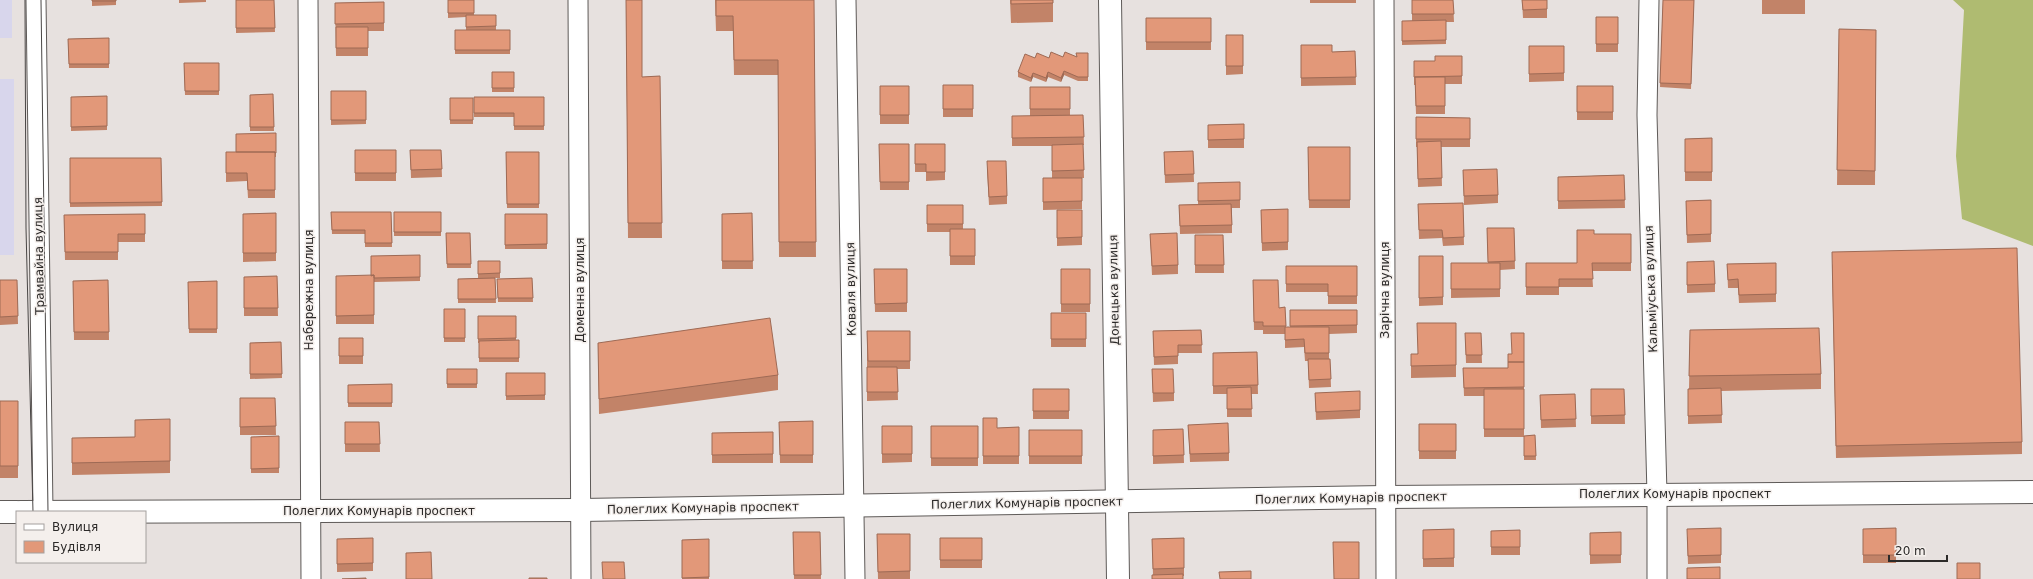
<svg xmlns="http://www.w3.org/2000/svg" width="2033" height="579" font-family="'DejaVu Sans',sans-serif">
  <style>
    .education { fill: #d8d6ec }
    .forest { fill: #afbb71 }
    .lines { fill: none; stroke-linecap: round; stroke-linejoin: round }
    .street-casing { stroke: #5e5a58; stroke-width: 21 }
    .secondary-casing { stroke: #5e5a58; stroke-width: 24 }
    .primary-casing { stroke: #5e5a58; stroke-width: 24 }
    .street { stroke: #fff; stroke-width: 19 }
    .secondary { stroke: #fff; stroke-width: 22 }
    .primary { stroke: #fff; stroke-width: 22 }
    .tram { stroke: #494645; stroke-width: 1 }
    .wall { fill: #c28368 }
    .shaded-wall { fill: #9e6a55 }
    .building { fill: #e29879; stroke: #9e6a55 }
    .labels { text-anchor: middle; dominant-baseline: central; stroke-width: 3; stroke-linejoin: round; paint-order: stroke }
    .street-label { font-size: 12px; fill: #2c2a29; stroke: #f4efec }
  </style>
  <rect width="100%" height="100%" fill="#e7e1df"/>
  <path class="education" d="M0,0H12V38H0Z
    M0,79H14V255H0Z"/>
  <path class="forest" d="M1953,0H2033V246L1962,219L1956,156L1964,10Z"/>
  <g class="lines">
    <defs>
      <path id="street" d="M36,0L43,511
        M308,0L311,579
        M578,0L581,579
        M846,0L855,579
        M1384,0L1386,579
        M1649,0L1647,115L1657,494V579"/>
      <path id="secondary" d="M1110,0L1118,579"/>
      <path id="primary" d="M0,512H17
        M20,512L581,510L1385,497L2033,492"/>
    </defs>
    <use href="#street" class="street-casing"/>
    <use href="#secondary" class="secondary-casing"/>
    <use href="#primary" class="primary-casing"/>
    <use href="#street" class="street"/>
    <use href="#secondary" class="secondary"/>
    <use href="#primary" class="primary"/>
    <path class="tram" d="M25,0L26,228L33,512
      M41,0L48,512"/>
  </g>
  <path class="wall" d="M92,0H116V5L92,6Z
    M179,0H206V2L179,3Z
    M236,0H274L275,32L236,33Z
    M448,0H474V15H496V30H510V54H455V30H466V17L448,18Z
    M626,0L642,77L660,76L662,238H628Z
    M715,0H814L816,257H779L778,75H734L733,31H716Z
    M1010,0H1053V22L1011,23Z
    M1310,0H1356V3H1310Z
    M1412,0H1453L1454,22H1446V44L1402,45V21H1412Z
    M1522,0H1547V18H1523Z
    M1663,0H1694L1691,89L1660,87Z
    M1762,0H1805V14H1762Z
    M384,2V31H368V56H336L335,3Z
    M1596,17H1618V52H1596Z
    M1146,18H1211V50H1146Z
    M1839,29L1876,30L1875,185H1837Z
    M1226,35H1243V74L1226,75Z
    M109,38V68H69L68,39Z
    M1301,45L1332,52L1355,51L1356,85L1301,86Z
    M1529,46H1564V81L1529,82Z
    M1088,53V81H1078L1064,75L1061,82L1048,77L1046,82L1033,77L1031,82L1018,77V72L1035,58L1077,57Z
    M1462,56V84H1445V114H1416L1415,85H1414V61H1435Z
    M184,63H219V95H185Z
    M492,72H514V92H492Z
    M943,85H973V117H943Z
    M880,86H909V124H880Z
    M1577,86H1613V120H1577Z
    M1030,87H1070V115H1083L1084,145H1083L1084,178H1082V209L1043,210V178H1052V146H1012V116H1030Z
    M331,91H366V124L331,125Z
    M273,94L274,131H250V95Z
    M107,96V130L71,131V97Z
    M474,97H544V130H514V117H474Z
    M450,98H473V124H450Z
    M1416,117L1470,118V147H1441L1442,186L1418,187L1417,147H1416Z
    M1244,124V148H1208V125Z
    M276,133V157H275V198H248L247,181L226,182V152H236Z
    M1712,138V181H1685V139Z
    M879,144H909V190H880Z
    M915,144H945V180L926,181V172H915Z
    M1308,147H1350V208H1309Z
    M355,150H396V181H355Z
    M410,150H441L442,177L411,178Z
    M1193,151L1194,182L1165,183L1164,152Z
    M506,152H539V208H507Z
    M70,158H161L162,206L70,207Z
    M987,170L1007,196V204L989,205Z
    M1463,170L1498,195V203L1464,205Z
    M1624,175L1625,208L1558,209V177Z
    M1198,183L1240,200V208H1232V233L1180,234L1179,205L1198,204Z
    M1711,200V242L1687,243L1686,201Z
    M1463,203L1464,245L1443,246L1442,238L1419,239L1418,204Z
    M927,205H963V229H975V265H950V232H927Z
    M1288,209V250L1262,251L1261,210Z
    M1057,210H1082V245L1057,246Z
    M331,212H391L392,247H365V234H332Z
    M394,212H441V236H394Z
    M276,213V261L243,262V214Z
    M752,213L753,269H722V214Z
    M145,214V242H118V260H65L64,215Z
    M505,214H547V249H505Z
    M1487,228H1514L1515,269L1500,270V297L1451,298V263H1488Z
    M446,233H470L471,268H447Z
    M1150,234L1178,265V274L1152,275Z
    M1594,234H1631V271H1592L1593,287H1559V295H1526V263H1577Z
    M1195,235H1223L1224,273H1195Z
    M420,255V281L374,282V324H336V276H371Z
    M1419,256H1443V305L1419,306Z
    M478,261H500V278H478Z
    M1687,262L1715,284V292L1687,293Z
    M1776,263V302L1739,303L1738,288H1728L1727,264Z
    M1832,264L2022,442V454L1836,458Z
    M1286,266H1357V304H1328V292H1286Z
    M874,269H907V312H875Z
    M1061,269H1090V312H1061Z
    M277,276L278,316H244V277Z
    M495,278L496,303H458V279Z
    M532,278L533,302H498L497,279Z
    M0,280H17L18,324L0,325Z
    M108,280L109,340H74L73,281Z
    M1253,280L1279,308L1285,307L1286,327H1290V310H1357V333L1329,334V359H1330L1331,387L1309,388L1308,361H1305L1304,347L1285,348V334H1263V330H1254Z
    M217,281V333H189L188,282Z
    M444,309H465V342H444Z
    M1051,313H1086V347H1051Z
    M478,316H516V340H519V362H479V343H478Z
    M1456,323V377L1411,378V354H1417Z
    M1201,330L1202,353H1178V364L1154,365L1153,331Z
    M1690,330L1821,374V389L1721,391L1722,423L1688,424V389H1689Z
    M867,331H910V369H897L898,400L867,401Z
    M1465,333H1481L1482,363H1466Z
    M1524,333V437H1484V396H1464L1463,368H1508V362Z
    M339,338H363V364H339Z
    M281,342L282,378L250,379V343Z
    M598,343L778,375V390L599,414Z
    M1257,352L1258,394H1251L1252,417H1227V394H1213V353Z
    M447,369H477V388H447Z
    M1152,369L1174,393V401L1153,402Z
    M506,373H545V400H506Z
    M392,384V407H348V385Z
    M1033,389H1069V419H1033Z
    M1591,389H1624L1625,424H1591Z
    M1315,393L1360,410V418L1316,420Z
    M1575,394L1576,427L1541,428L1540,395Z
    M240,398H275L276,435H240Z
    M0,401H18V478H0Z
    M983,418L997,428L1019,427V464H983Z
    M170,419V473L72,475V438L135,437Z
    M813,421V463H780L779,422Z
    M345,422H379L380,452H345Z
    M1419,424H1456V459H1419Z
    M1188,425L1229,453V461L1190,462Z
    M882,426H912V462L882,463Z
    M931,426H978V466H931Z
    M1183,429L1184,463L1153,464V430Z
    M1029,430H1082V464H1029Z
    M773,432V463H712V433Z
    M1535,435L1536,460H1524V436Z
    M279,436V473H251V437Z
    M1721,528V563L1688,564L1687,537Z
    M1896,528V563H1863V529Z
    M1454,529V567H1423V530Z
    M1520,530V555H1491V531Z
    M793,532H820L821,579H794Z
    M1621,532V563L1590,564V533Z
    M877,534H910V579H878Z
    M373,538V571L337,572V539Z
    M940,538H982V568H940Z
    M1184,538V576L1153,575L1152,539Z
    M709,539V579H682V540Z"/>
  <path class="shaded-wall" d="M1064,71V75L1061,82V78Z
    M1048,72V77L1046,82V78Z
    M1033,73V77L1031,82V78Z"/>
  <path class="building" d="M92,0H116V1H92Z
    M236,0H274L275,28H236Z
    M448,0H474V13H448Z
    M626,0H642V77L660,76L662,223H628Z
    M716,0H814L816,242H779L778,60H734L733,16H716Z
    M1011,0H1053V3L1011,4Z
    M1412,0H1453L1454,14H1412Z
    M1522,0H1547V9L1523,10Z
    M1663,0H1694L1691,84L1660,83Z
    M384,2V23L335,24V3Z
    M466,15H496V26L466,27Z
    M1596,17H1618V44H1596Z
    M1146,18H1211V42H1146Z
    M1446,20V40L1402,41V21Z
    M336,27H368V48H336Z
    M1839,29L1876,30L1875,171L1837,170Z
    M455,30H510V50H455Z
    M1226,35H1243V66H1226Z
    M109,38V64H69L68,39Z
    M1301,45H1332V52L1355,51L1356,77L1301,78Z
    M1529,46H1564V73L1529,74Z
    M1051,52L1063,57L1065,52L1077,57L1076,53H1088V77H1078L1064,71L1061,78L1048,72L1046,78L1033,73L1031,78L1018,72L1025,54L1035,58L1037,53L1049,58Z
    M1435,56H1462V76L1414,77V61H1435Z
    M184,63H219V91H185Z
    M492,72H514V88H492Z
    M1415,77H1445V106H1416Z
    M943,85H973V109H943Z
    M880,86H909V115H880Z
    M1577,86H1613V112H1577Z
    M1030,87H1070V109H1030Z
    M331,91H366V120H331Z
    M273,94L274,127H250V95Z
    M107,96V126L71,127V97Z
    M474,97H544V126H514V113H474Z
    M450,98H473V120H450Z
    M1083,115L1084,137L1012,138V116Z
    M1416,117L1470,118V139H1416Z
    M1244,124V139L1208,140V125Z
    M276,133V153H275V152H236V134Z
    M1712,138V172H1685V139Z
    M1441,141L1442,178L1418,179L1417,142Z
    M879,144H909V182H880Z
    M915,144H945V172H926V164H915Z
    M1083,144L1084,170L1052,171V145Z
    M1308,147H1350V200H1309Z
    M355,150H396V173H355Z
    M410,150H441L442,169L411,170Z
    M1193,151L1194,174L1165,175L1164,152Z
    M226,152H275V190H248L247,173H226Z
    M506,152H539V204H507Z
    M70,158H161L162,202L70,203Z
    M987,161H1006L1007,196L989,197Z
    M1497,169L1498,195L1464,196L1463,170Z
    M1624,175L1625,200L1558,201V177Z
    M1043,178H1082V201L1043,202Z
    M1240,182V200L1198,201V183Z
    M1711,200V234L1687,235L1686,201Z
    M1463,203L1464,237L1443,238L1442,230H1419L1418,204Z
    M1231,204L1232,225L1180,226L1179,205Z
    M927,205H963V224H927Z
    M1288,209V242L1262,243L1261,210Z
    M1057,210H1082V237L1057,238Z
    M331,212H391L392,243H365V230H332Z
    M394,212H441V232H394Z
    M276,213V253H243V214Z
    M752,213L753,261H722V214Z
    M145,214V234H118V252H65L64,215Z
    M505,214H547V244L505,245Z
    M1487,228H1514L1515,261L1488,262Z
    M950,229H975V256H950Z
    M1577,230H1594V234H1631V263H1592L1593,279H1559V287H1526V263H1577Z
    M446,233H470L471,264H447Z
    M1177,233L1178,265L1152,266L1150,234Z
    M1195,235H1223L1224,265H1195Z
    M2017,248L2022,442L1836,446L1832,252Z
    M420,255V277L374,278V275L371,276V256Z
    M1419,256H1443V297L1419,298Z
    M478,261H500V273L478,274Z
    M1714,261L1715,284L1687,285V262Z
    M1451,263H1500V289H1451Z
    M1776,263V294L1739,295L1738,279L1728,280L1727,264Z
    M1286,266H1357V296H1328V284H1286Z
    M874,269H907V303L875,304Z
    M1061,269H1090V304H1061Z
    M374,275V315L336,316V276Z
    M277,276L278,308H244V277Z
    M495,278L496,299H458V279Z
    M532,278L533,298H498L497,279Z
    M0,280H17L18,316L0,317Z
    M108,280L109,332H74L73,281Z
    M1253,280H1278L1279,308L1285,307L1286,326H1263V322H1254Z
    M217,281V329H189L188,282Z
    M444,309H465V338H444Z
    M1290,310H1357V325L1290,326Z
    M1051,313H1086V339H1051Z
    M478,316H516V338L478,339Z
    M770,318L778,375L599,399L598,343Z
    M1417,323H1456V365L1411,366V354H1418Z
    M1285,327H1329V353H1305L1304,339L1285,340Z
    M1819,328L1821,374L1689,376L1690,330Z
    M1201,330L1202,345H1178V356L1154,357L1153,331Z
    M867,331H910V361H868Z
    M1465,333H1481L1482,355H1466Z
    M1511,333H1524V362H1508V354H1512Z
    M339,338H363V356H339Z
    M519,340V358H479V341Z
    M281,342L282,374H250V343Z
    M1257,352L1258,385L1213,386V353Z
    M1308,359H1330L1331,379L1309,380Z
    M1508,362H1524V387L1464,388L1463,368H1508Z
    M867,367H897L898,392H867Z
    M447,369H477V384H447Z
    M1152,369H1173L1174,393H1153Z
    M506,373H545V395L506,396Z
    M392,384V403H348V385Z
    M1251,387L1252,409H1227V388Z
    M1721,388L1722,415L1688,416V389Z
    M1033,389H1069V411H1033Z
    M1484,389H1524V429H1484Z
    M1591,389H1624L1625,415L1591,416Z
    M1360,391V410L1316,412L1315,393Z
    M1575,394L1576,419L1541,420L1540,395Z
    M240,398H275L276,426L240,427Z
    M0,401H18V466H0Z
    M983,418H997V428L1019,427V456H983Z
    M170,419V461L72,463V438L135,437V420Z
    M813,421V455H780L779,422Z
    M345,422H379L380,444H345Z
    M1228,423L1229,453L1190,454L1188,425Z
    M1419,424H1456V451H1419Z
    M882,426H912V454H882Z
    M931,426H978V458H931Z
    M1183,429L1184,455L1153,456V430Z
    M1029,430H1082V456H1029Z
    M773,432V454L712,455V433Z
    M1535,435L1536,456H1524V436Z
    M279,436V468L251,469V437Z
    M1721,528V555L1688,556L1687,529Z
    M1896,528V555H1863V529Z
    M1454,529V558L1423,559V530Z
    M1520,530V547H1491V531Z
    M793,532H820L821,575H794Z
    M1621,532V555H1590V533Z
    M877,534H910V571L878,572Z
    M373,538V563L337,564V539Z
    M940,538H982V560H940Z
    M1184,538V568L1153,569L1152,539Z
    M709,539V577L682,578V540Z
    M1333,542H1359V579H1334Z
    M431,552L432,579H406V553Z
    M602,562H624L625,579H603Z
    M1957,563H1980V579H1957Z
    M1720,567V579H1687V568Z
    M1251,571V579H1220L1219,572Z
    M1183,574V579H1152V575Z
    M366,578V579H342Z
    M529,578H547V579H529Z"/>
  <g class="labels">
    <g class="street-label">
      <text transform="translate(39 256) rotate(-91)">Трамвайна вулиця</text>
      <text transform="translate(851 289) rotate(-91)">Коваля вулиця</text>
      <text transform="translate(1651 289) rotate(-92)">Кальміуська вулиця</text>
      <text transform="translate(309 290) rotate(-90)">Набережна вулиця</text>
      <text transform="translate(580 290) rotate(-90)">Доменна вулиця</text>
      <text transform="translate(1114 290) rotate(-91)">Донецька вулиця</text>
      <text transform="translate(1385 290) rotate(-90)">Зарічна вулиця</text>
      <text x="1675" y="494">Полеглих Комунарів проспект</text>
      <text transform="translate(1351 498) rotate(-1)">Полеглих Комунарів проспект</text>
      <text transform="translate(1027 503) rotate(-1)">Полеглих Комунарів проспект</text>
      <text transform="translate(703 508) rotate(-1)">Полеглих Комунарів проспект</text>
      <text x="379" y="511">Полеглих Комунарів проспект</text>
    </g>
  </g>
  <rect x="16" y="511" width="130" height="52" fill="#f4efec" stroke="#a4a09e"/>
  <rect x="24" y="524" width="20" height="6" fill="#ffffff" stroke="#a4a09e"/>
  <text x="52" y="531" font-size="12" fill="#2c2a29">Вулиця</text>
  <rect x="24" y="541" width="20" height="12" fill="#e29879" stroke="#a4a09e"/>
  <text x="52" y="551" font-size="12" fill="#2c2a29">Будівля</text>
  <path d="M1889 555v6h58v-6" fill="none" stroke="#2c2a29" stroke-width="2"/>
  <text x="1895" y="555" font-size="12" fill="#2c2a29" stroke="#f4efec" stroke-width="3" paint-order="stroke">20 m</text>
</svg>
